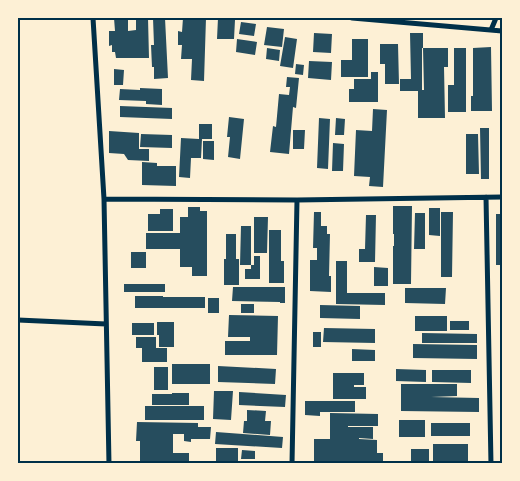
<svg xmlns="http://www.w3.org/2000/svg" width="520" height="481" font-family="'IBM Plex Serif',serif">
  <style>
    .building { fill: #264d5e }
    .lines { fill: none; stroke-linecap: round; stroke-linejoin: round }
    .minor { stroke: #003049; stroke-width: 5 }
    .neatline { fill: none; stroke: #003049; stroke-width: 2 }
  </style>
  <rect width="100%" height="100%" fill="#fdf0d5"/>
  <path class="building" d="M114,18H128V31L136,30V18H148L149,58H116L115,52H112V45L109,46V31H115Z
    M153,18H165L168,78L154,79V67H152L151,45H154Z
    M183,18H206L204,81L191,80L192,59H181L182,45H178V31L182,32Z
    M218,18H237V20H235L234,39H217Z
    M241,22L256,24L254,36L239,34Z
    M267,27L284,29L282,47L264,45Z
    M314,33L332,34L331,53L313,52Z
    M410,33H423V48H422V90H424L423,48H448V67H444L445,118H418V91H400V79H411Z
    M285,37L297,39L293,68L280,66Z
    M237,39L257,42L255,55L236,52Z
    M352,39H368V77H341V60H352Z
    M380,44H398L399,84H385V64H380Z
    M491,47L492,111H471V96H473V48Z
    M267,48L280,50L279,61L266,59Z
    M454,48H466V112H448V85H454Z
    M309,61L332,62L331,80L308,78Z
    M296,64L304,65L303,75L295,74Z
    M114,69L124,70L123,85H114Z
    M371,72H378V102H349V89H354V79H371Z
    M287,77L299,78L296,108L293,107L289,154L270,152L273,126L276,127L279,94L289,95L290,87H286Z
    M140,88L162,89V105L146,104V101L119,100L120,89L140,90Z
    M120,106L172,108V119L120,117Z
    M373,109L387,110L383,187L369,186L370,177L354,176L356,130L372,131Z
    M229,117L244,119L240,159L228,157L230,137H227Z
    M319,118L330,119L328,169L317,168Z
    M336,118L345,119L344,135H335Z
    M199,124H212V139H202L201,158H191L190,178L179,177L181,138L199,139Z
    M480,128H489V179H481Z
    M293,130H305L304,149H293Z
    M109,131L139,133V149H149V161L128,160L124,154L109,153Z
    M141,134L172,135V148L140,147Z
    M466,134H478L479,174H466Z
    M203,141H214V160L203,159Z
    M333,143L344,144L343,171H332Z
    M142,162L157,163V166H176V186L142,185Z
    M393,206H412L411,284H393V246H394V234H393Z
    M188,207H200V211H207V276H192V267H180V249H146V233H180V217H188Z
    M429,208H440V236L429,235Z
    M160,209H173V231H148V214H160Z
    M314,212H321V226H327V234H330L329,276H331V292L310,291V260H317V248H313Z
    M441,212H453L452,277H441Z
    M415,213H425V249H414Z
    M496,214H502V265H496Z
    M366,215H376L375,262H359V249H365Z
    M254,217H268L267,253H254Z
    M241,226H251V265H240Z
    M269,230H281V261H284V283H269Z
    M226,234H236V259H239V285H224V259H226Z
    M131,252H146V268H131Z
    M254,256H260V279H245V269H251V265H254Z
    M336,261H347V293H385V305L336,304Z
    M374,267L388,268V286H374Z
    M124,284H165V292H124Z
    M233,287H285V303H280V302L232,301Z
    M405,288H446L445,304L405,303Z
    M135,296H163V297H205V308H135Z
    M208,298H219V313H208Z
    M241,304H254V313H241Z
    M320,305L360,306V319L320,318Z
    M229,315L278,316L277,355H225V341H250V337H228Z
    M415,316H447V331H415Z
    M450,321H469V330H450Z
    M157,322H174V347H159V335H157Z
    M132,323H154V335H132Z
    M324,328L375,329V343L323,342Z
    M313,332H321V347H313Z
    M422,333L477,334V343H422Z
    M136,337H156V348H167V362H142V348H136Z
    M413,344L477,345V359L413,358Z
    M352,349L375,350V361H352Z
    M172,364H210V384H172Z
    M218,366L276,369L275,384L218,382Z
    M154,367H168V390H154Z
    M396,369L426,370V382L396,381Z
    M432,370H471V383L432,382Z
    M333,373H364V385H354V387H366V399H333Z
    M401,384H457V396L431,397L479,398V412L401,411Z
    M214,391H233L231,420L213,419Z
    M239,392L286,395L285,407L239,405Z
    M172,393H189V405H152V394H172Z
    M305,401H355V412H320V416L305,415Z
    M145,406H204V420H145Z
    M247,410L266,411L265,421H271L270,435L243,433L244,421H247Z
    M330,413L378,414V426H348V427H373V439L359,438V439L377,440V453H383V464H314V439H330Z
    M399,420H425V437H399Z
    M137,422L198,423V427H211L210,439H191V442L184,441V434H173V453H189V464H140V441H136Z
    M431,423H470V436H431Z
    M216,432L283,437L282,448L215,444Z
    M433,444H468V461H433Z
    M216,448H238V461H216Z
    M411,449H429V462H411Z
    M242,450L255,451V459H241Z"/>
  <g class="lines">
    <path class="minor" d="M93,18L104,199L109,464
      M352,18L502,31
      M491,30L496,18
      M486,197L491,464
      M104,199L297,200L502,197
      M18,320L106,324
      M292,464L297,200"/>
  </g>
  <rect width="520" height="481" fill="none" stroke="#fdf0d5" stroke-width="38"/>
  <rect x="19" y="19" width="482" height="443" class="neatline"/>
</svg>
